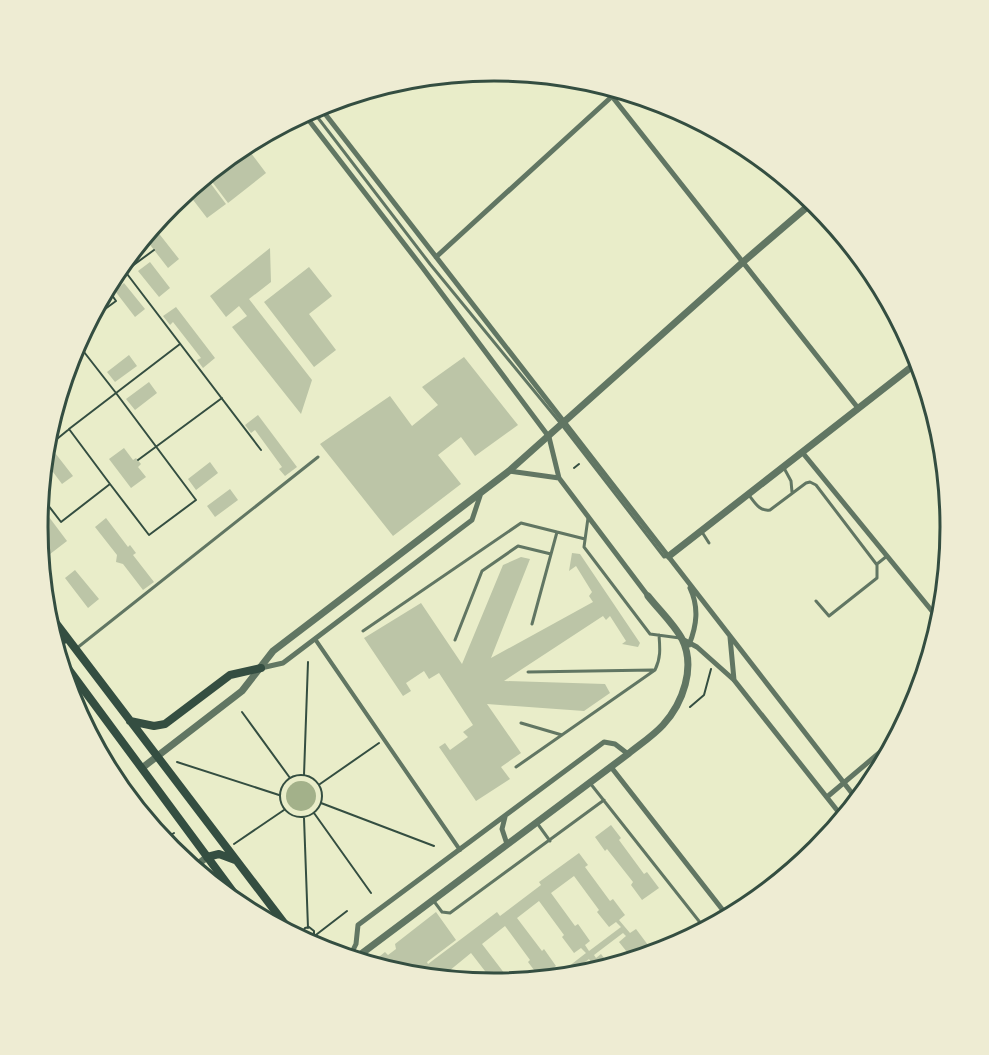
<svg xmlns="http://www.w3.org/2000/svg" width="989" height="1055" font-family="'Roboto Serif',serif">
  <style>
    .water { fill: #a3b18a }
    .building { fill: #bcc5a7; fill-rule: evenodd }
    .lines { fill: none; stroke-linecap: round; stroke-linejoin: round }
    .path { stroke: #344e41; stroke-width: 2 }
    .service { stroke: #617663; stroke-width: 3 }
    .pedestrian { stroke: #617663; stroke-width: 4 }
    .minor { stroke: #617663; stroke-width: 5 }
    .tertiary { stroke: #617663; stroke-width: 7 }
    .primary { stroke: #344e41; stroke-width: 8 }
    .rim { fill: none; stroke: #344e41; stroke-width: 3 }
  </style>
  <rect width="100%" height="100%" fill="#e9edc9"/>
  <path class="water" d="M286 796a15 15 0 1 1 30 0a15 15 0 1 1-30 0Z"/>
  <path class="building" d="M245,145L266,173L228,203L207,175Z
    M205,176L226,204L207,218L187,192Z
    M153,226L179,259L168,268L144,237Z
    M270,248L271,282L249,299L312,380L301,414L232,327L247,316L239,306L226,317L210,296Z
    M150,262L170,288L159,297L138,271Z
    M309,267L332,296L309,314L336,350L314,367L264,302Z
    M124,283L145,309L135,317L115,291Z
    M176,307L215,358L203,368L197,360L201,358L173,322L170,325L163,316Z
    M129,355L137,366L115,382L107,372Z
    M464,357L518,425L475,456L461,437L438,455L461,484L393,536L320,444L390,396L412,426L438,405L422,387Z
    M149,382L157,393L135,410L126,399Z
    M258,415L297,467L285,476L279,469L282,467L255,430L251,433L245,425Z
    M49,439L55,447L52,449L73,476L62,484L44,460L46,441Z
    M124,448L133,460L136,458L141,464L138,467L146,477L131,488L109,459Z
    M210,462L218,473L196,490L188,479Z
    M230,489L238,500L215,517L207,506Z
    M43,509L67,541L41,561L38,527L39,512Z
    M106,518L128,547L130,545L136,553L133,555L154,582L143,590L123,564L116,562L117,555L95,527Z
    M572,553L580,554L640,643L638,647L622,644L626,641L610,616L606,620L603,616L504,681L605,684L610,693L584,711L487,704L521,753L501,767L510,779L476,801L439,747L445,743L450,750L468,737L463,732L473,725L439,673L429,679L424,671L406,683L411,691L403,696L364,638L421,603L462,664L503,565L521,557L530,559L491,658L593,602L589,596L592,592L576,566L569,571Z
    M75,570L99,599L88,608L65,578Z
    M611,825L621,838L619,840L644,874L647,872L659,888L642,900L631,885L633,882L607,849L605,851L595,837Z
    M579,853L588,865L585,867L610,901L613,899L625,915L619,920L630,933L636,929L648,945L645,947L651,955L637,960L634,956L631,957L619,942L626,936L623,933L594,955L596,958L601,954L611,967L590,974L585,967L591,962L589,959L564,978L551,979L546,974L540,978L528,962L530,960L505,926L482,944L508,978L510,976L515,982L495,984L471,953L449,971L456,981L405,976L370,964L385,952L388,955L396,949L395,944L436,912L456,940L427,962L428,964L497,912L500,916L541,885L539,882ZM574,876L599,910L597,912L609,927L616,922L621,927L589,951L585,945L590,941L578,924L575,926L551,893ZM539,901L564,935L562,937L574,953L581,948L586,953L555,977L551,970L556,966L544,949L542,951L517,918Z"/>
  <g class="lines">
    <path class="path" d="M121,266L261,450
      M109,283L154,250
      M90,320L116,301L107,288
      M52,443L68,430
      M138,460L222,398
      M574,468L579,464
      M110,484L149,535L196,500L116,393L180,344
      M41,496L61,522L110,484L69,429L116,393L77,343
      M690,707L704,695L711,669
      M242,712L290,778
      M177,762L279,795
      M280 796a21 21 0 1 1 42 0a21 21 0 1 1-42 0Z
      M304,775L308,662
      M320,784L379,743
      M321,803L434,846
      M314,813L371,893
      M304,818L308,928
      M163,840L174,833
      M234,844L284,810
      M302,933L305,928L309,927L314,931V936
      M308,941L347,911"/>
    <path class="service" d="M312,110L430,264L562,425L664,557L669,556
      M784,468L791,481L792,492
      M748,494C754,501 759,512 770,510L806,483L810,482L816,485L877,565V578L829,616L816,601
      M588,518L584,547L650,634L680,638
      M702,532L709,543
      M877,564L887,556
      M532,624L557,532
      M363,631L521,523L585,539
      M455,640L482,571L518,546L551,554
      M77,648L318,457
      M528,672L653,670
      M521,723L562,735
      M516,767L655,670C661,658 660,648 659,635
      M590,783L706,930
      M537,823L550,841
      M225,895L229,888
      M433,900L442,912L450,913L604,800"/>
    <path class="pedestrian" d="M315,639L460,850"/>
    <path class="minor" d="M603,85L858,408
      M319,106L858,801
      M304,114L422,267L549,437L559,478L648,596
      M436,257L619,90
      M802,452L941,622
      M509,471L559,478
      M730,637L734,680
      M682,639L697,647L734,680L844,819
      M689,645C697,625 699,607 690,588
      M261,668L283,663L472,520L480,496
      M611,767L729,918
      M827,797L898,737
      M505,817L502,829L507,844
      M349,958L356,944L358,925L604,742L615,744L628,754"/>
    <path class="tertiary" d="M669,556L919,361
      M142,768L242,691L273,651L509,471L743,262L814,201
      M193,868L207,857
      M353,960L628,754C639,745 653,736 663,725C683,703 696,667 682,639C674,624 659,610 648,596"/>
    <path class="primary" d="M46,610L294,936
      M55,645L67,638
      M58,655L248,912
      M130,721L154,726L165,724L230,675L261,668
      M207,857L219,854L235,860"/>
  </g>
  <path d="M0 0H989V1055H0ZM48 527a446 446 0 1 1 892 0a446 446 0 1 1-892 0Z" fill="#eeecd3" fill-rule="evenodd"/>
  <path class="rim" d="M48 527a446 446 0 1 1 892 0a446 446 0 1 1-892 0Z"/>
</svg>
